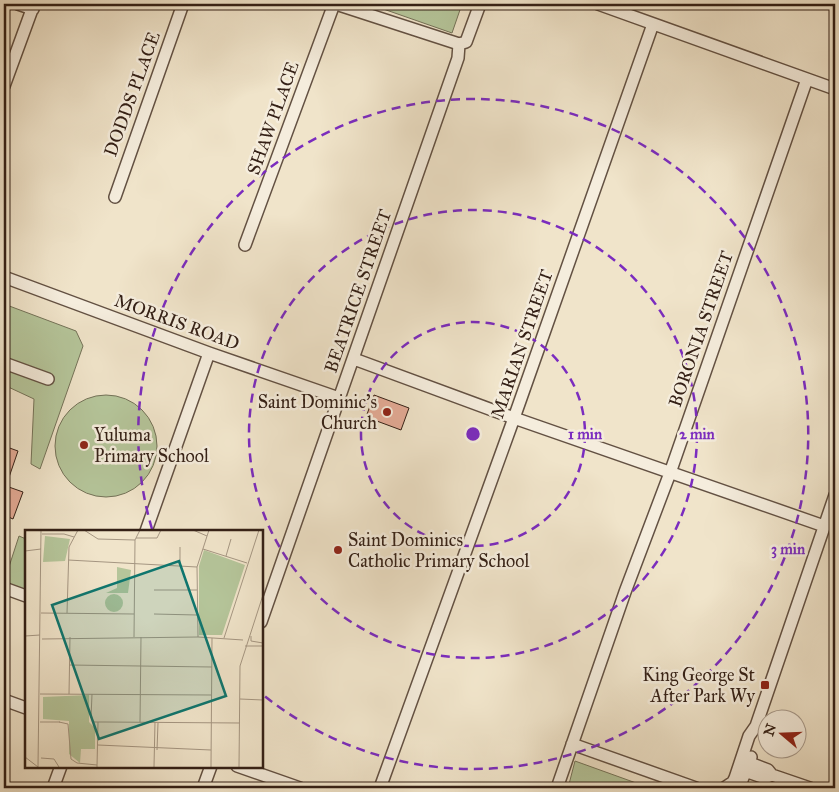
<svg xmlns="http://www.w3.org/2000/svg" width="839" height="792" font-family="'IM FELL Great Primer',serif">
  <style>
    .green { fill: #b5c59a; stroke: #747258 }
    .building { fill: #e4ab96; stroke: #342016 }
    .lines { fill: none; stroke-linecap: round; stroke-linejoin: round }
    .minor-casing { stroke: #635143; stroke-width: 14 }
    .minor { stroke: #f5eddd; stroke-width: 11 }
    .ring { fill: none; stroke: #7b2cbf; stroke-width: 2.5; stroke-dasharray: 9 6 }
    .poi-dot { fill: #8f2418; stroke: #f5eddd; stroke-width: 2 }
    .labels { text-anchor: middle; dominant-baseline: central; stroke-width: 5; stroke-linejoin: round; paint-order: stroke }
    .street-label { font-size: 18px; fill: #342016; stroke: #f5eddd }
    .poi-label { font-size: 18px; fill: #342016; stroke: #f5eddd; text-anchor: end }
    .inset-road { fill: none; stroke: #a59682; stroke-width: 1 }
    .view { fill: #0f766e; fill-opacity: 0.15; stroke: #0f766e; stroke-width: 2.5 }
    .inset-edge { fill: none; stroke: #342016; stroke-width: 2.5 }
    .centre { fill: #7b2cbf; stroke: #f5eddd; stroke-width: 2.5 }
    .ring-label { font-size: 15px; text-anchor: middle; font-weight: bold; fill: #7b2cbf; stroke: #f5eddd; stroke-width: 5; stroke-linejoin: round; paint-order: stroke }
  </style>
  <rect width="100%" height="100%" fill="#f0e4ca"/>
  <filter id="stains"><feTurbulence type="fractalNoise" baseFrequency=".004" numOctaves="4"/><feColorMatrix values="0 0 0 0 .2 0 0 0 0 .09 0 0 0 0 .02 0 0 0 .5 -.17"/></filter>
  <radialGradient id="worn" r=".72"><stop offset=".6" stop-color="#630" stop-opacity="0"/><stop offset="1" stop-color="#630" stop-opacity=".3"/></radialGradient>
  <path class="green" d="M369,4H462L452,33Z
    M4,304L76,331L83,346L40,469L31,464L34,399L4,385Z
    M55 446a51 51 0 1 1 102 0a51 51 0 1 1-102 0Z
    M19,536L26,539V590L4,582Z
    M575,761L650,788H568Z"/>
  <path class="building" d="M374,395L409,408L401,430L366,417Z
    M4,446L18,451L6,486L23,492L13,519L4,515Z"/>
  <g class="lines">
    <defs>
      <path id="minor" d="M18,4L33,9
        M336,4L459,44
        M598,4L835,89
        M459,44L466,42L480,4
        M4,86L34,4
        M115,197L183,4
        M245,245L334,4
        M4,277L209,353L339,398
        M354,359L514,418L824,526
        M4,363L48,379
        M146,531L209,353
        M4,588L26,596
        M261,622L458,58L459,44
        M4,700L26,708
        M572,744L696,788
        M742,760L768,770L772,775L810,788
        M237,766L300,788
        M739,769L765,778L772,775
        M53,788L61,766
        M203,788L211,766
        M380,788L514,418L653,24
        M557,788L625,592L670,473L807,79
        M724,788L733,782L735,778L749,736L756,726L835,495
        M739,788L751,757"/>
    </defs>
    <use href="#minor" class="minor-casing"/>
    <use href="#minor" class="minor"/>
  </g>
  <g class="ring">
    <circle cx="473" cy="434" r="112"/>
    <circle cx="473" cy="434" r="224"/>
    <path d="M152 529A335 335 0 1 1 262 694"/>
  </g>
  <g class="poi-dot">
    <circle cx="387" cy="412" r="5"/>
    <circle cx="84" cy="445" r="5"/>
    <circle cx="338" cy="550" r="5"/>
    <rect x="760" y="680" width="10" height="10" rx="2.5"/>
  </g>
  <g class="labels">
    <g class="street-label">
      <text transform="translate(132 94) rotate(-70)">DODDS PLACE</text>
      <text transform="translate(273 118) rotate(-70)">SHAW PLACE</text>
      <text transform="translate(358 291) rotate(-71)">BEATRICE STREET</text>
      <text transform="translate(177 322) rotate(20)">MORRIS ROAD</text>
      <text transform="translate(701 329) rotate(-71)">BORONIA STREET</text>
      <text transform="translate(522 344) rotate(-71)">MARIAN STREET</text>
    </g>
    <g class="poi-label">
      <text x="377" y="402">Saint Dominic's<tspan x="377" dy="21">Church</tspan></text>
      <text x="94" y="435" text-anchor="start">Yuluma<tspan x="94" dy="21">Primary School</tspan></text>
      <text x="348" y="540" text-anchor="start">Saint Dominics<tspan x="348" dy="21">Catholic Primary School</tspan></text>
      <text x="755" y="675">King George St<tspan x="755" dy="21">After Park Wy</tspan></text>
    </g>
  </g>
  <g transform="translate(25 530)">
    <rect width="238" height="238" fill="#f0e4ca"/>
    <path d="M20,6L45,9L40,31L18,32ZM179,20L220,35L197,105H174V36ZM92,37L106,40L103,63H81L92,58ZM80 73a9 9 0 1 1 18 0a9 9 0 1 1-18 0ZM64,165V192L70,198V219H56L55,233L44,224V191L18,189V167Z" fill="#b5c59a"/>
    <path class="inset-road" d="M59,0L73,9L110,10M168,0L182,6M17,4H39L49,7M111,8H132L136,0M178,19L222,33M0,21L16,19M201,26L206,9M43,30L172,37M155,36V17M129,60H172M16,83L109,84M42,83L44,17L53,0M129,84L172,85M0,106L15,105M226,106V111L238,113M109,107L110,10L115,0M173,107L172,37L184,0M199,108L234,0M17,109L173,107L218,110M220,116H238M44,135L187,137M15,164L186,165M44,164L45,107M215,169L238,170M66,187L69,192H80L215,193M66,188L67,164M15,192H35M34,192L43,194L46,229L52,233L72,235M115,192L116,107M73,215L186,220M132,220L133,193M0,227L13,237M16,228L29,229L34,237M13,237L16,0M72,237L73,192M129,237L130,192M186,237L187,108M214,237L215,136L238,65"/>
    <path class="view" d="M154,31L201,166L74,209L27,75Z"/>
    <rect width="238" height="238" class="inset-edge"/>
  </g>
  <circle cx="473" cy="434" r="8" class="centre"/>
  <g class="ring-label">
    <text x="585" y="439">1 min</text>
    <text x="697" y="439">2 min</text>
    <text x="788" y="554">3 min</text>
  </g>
  <rect width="839" height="792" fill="none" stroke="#f0e4ca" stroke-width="20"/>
  <rect x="5" y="5" width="829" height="782" fill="none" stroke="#342016" stroke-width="2.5"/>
  <rect x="10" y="10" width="819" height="772" fill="none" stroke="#342016"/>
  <g transform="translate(782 734) rotate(289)"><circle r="24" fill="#f5eddd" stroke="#a89b8d"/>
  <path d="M0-4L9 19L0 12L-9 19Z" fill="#8f2418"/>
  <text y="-8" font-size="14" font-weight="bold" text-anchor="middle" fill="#342016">N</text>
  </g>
  <rect width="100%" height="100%" filter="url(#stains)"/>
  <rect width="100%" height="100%" fill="url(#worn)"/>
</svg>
